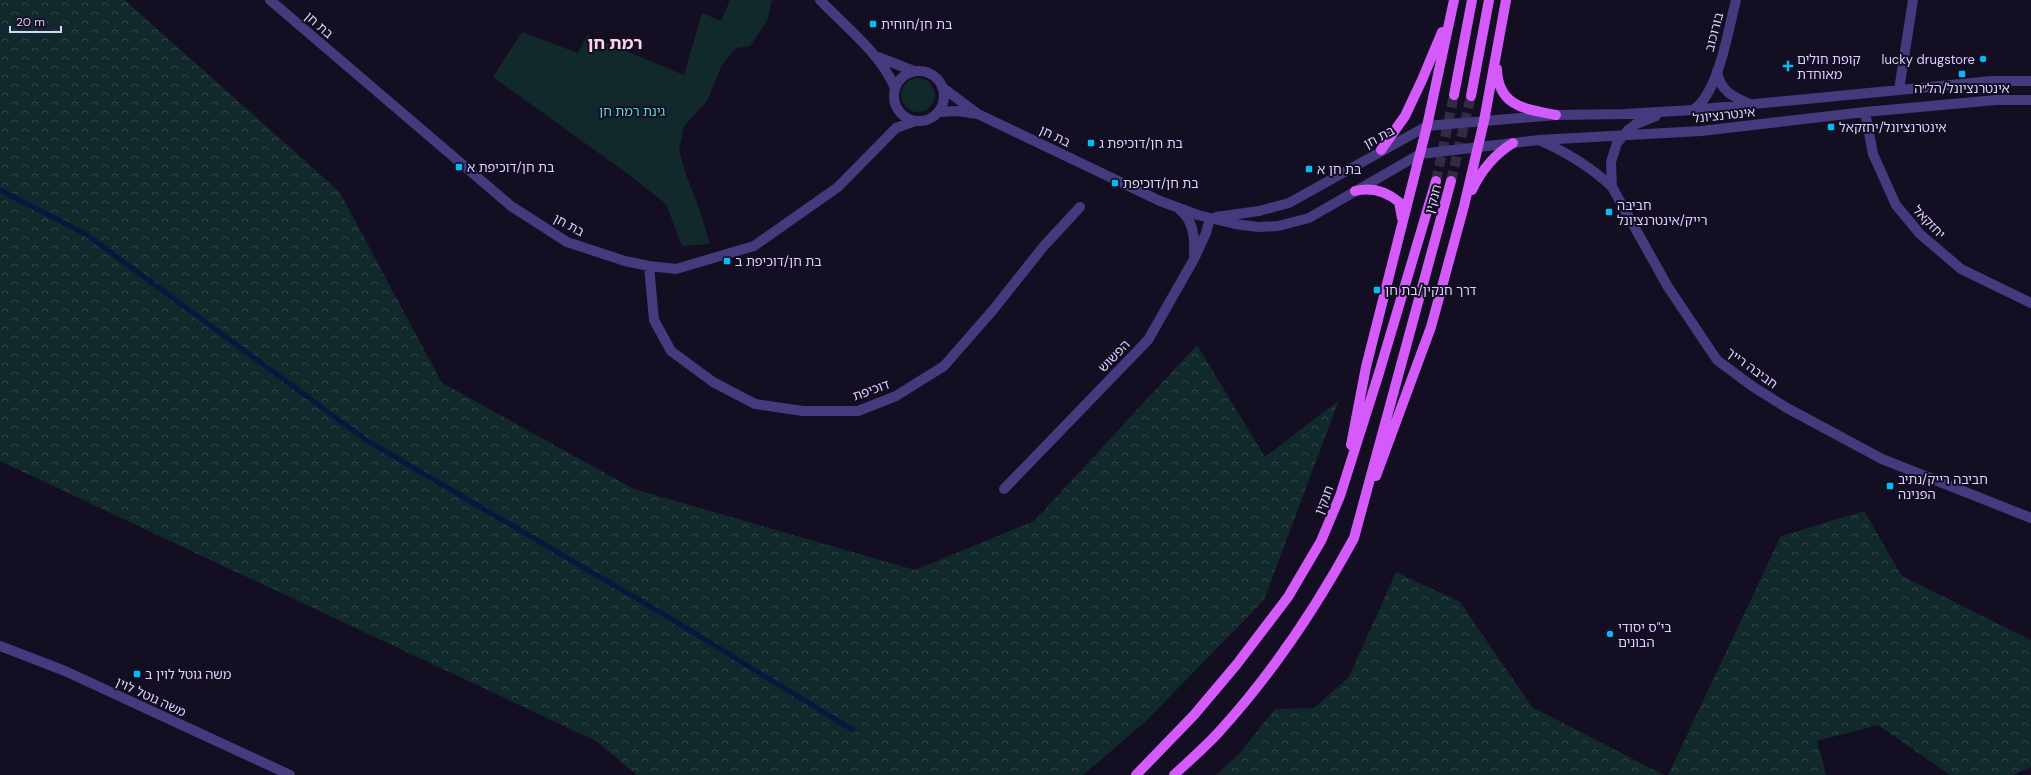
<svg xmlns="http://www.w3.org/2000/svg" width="2031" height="775" font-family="'DM Sans','Noto Sans Hebrew',sans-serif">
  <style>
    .green { fill: #11292b }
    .forest { fill: url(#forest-crowns) }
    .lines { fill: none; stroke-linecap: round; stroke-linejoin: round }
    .stream { stroke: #0b163e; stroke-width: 5 }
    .major-tunnel { stroke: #322b43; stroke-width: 10; stroke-dasharray: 10 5; stroke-linecap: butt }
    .minor { stroke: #463a7f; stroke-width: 10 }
    .major { stroke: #d55afb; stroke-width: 10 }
    .poi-dot { fill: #06bbf3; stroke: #140e22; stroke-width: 1.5 }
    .labels { text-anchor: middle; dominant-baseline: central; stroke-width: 4; stroke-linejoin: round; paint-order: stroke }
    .poi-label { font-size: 13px; fill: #dcd0fe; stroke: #140e22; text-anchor: start }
    .street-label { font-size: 13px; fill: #dcd0fe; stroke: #140e22 }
    .park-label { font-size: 13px; fill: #5edcce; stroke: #140e22 }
    .district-label { font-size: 17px; font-weight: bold; fill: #fed2e8; stroke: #140e22 }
  </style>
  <defs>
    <pattern id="forest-crowns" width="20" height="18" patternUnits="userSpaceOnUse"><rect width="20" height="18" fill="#11292b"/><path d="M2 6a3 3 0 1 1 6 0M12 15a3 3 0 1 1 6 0" fill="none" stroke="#33474b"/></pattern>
  </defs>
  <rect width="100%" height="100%" fill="#140e22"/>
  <path class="green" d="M730,0H772L767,21L750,46L736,48L722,65L707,101L684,126L679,149L686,175L698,205L710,244L682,246L666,204L632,177L493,77L522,32L578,53L587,35L684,75L702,13L721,21Z
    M901 95a17 17 0 1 1 34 0a17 17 0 1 1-34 0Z"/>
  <path class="forest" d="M0,0H125L339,191L442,383L634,489L915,570L1034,521L1197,345L1265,457L1339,400L1264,600L1146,721L1083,775H637L596,741L0,461Z
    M1864,511L1902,576L2031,640V767L2013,775H1950L1878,725L1817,741L1826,775H1668L1781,536Z
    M1396,572L1460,602L1532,707L1664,775H1216L1239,754L1275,709L1314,708L1349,677Z"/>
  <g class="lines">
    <path class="stream" d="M0,190L87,235L366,440L668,617L853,730"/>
    <path class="major-tunnel" d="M1436,181L1454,95
      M1451,181L1471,96"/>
    <path class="minor" d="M270,0L511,206L567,242L625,261L649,266L676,269L754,246L838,187L896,128L915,121
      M820,0C846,27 880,53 895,88
      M878,57L914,71
      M894 96a25 25 0 1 1 50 0a25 25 0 1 1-50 0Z
      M1717,71C1720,91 1733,97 1750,104
      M942,87L978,114L1160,201L1198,215L1235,224L1258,227L1278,226L1309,218L1420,154L1539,140L1701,131L1865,112L1996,100H2031
      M1899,90L1913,0
      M1693,110C1719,93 1728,30 1736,0
      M938,112L958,111L978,114
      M1865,112L1873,154L1896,205L1920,234L1961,269L2031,303
      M1656,116L1636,124L1628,130L1617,143L1611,162L1612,187L1668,287L1717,360L1752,386L1787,408L1882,459L2031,518
      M1541,141C1568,153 1591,167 1612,187
      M1180,210C1193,220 1195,239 1194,254
      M1216,217L1259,211L1289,203L1427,126L1556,115L1625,114L1693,110L1992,81H2031
      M649,266L654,320L671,351L713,382L755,404L803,411H858L896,396L944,366L993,310L1043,247L1080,207
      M1004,489L1148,340L1194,259L1206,233L1210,218
      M0,646L65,671L290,775"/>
    <path class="major" d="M1497,69C1498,107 1526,109 1556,115
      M1454,95L1472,0
      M1471,96L1489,0
      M1381,150L1405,116L1422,80L1442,32
      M1472,190C1481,171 1495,154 1513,143
      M1355,191C1371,187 1386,191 1399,202L1402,218
      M1351,445L1366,367L1427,126L1454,0
      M1376,476L1431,327L1464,206L1484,121L1506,0
      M1136,775L1194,715L1237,664L1288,597L1321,541L1340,496L1379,373L1436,181
      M1174,775C1189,761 1204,748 1218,733C1272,674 1316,608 1354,538L1451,181"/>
  </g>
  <g class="poi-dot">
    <rect x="869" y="20" width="8" height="8" rx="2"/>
    <circle cx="1983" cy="59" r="4"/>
    <path d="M1786 60h4v4h4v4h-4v4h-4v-4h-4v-4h4z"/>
    <rect x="1958" y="70" width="8" height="8" rx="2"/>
    <rect x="1827" y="123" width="8" height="8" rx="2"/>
    <rect x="1087" y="139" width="8" height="8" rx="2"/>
    <rect x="455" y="163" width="8" height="8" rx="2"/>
    <rect x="1305" y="165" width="8" height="8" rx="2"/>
    <rect x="1111" y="179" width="8" height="8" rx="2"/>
    <rect x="1605" y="208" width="8" height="8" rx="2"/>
    <rect x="723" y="257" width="8" height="8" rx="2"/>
    <rect x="1373" y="286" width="8" height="8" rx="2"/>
    <rect x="1886" y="482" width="8" height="8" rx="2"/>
    <circle cx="1610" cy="634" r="4"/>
    <rect x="133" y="670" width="8" height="8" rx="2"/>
  </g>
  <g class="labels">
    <g class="poi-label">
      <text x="881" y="24">בת חן/חוחית</text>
      <text x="1797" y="59">קופת חולים<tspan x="1797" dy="15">מאוחדת</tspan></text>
      <text x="1975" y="59" text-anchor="end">lucky drugstore</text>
      <text x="1962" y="88" text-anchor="middle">אינטרנציונל/הל״ה</text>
      <text x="1839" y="127">אינטרנציונל/יחזקאל</text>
      <text x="1099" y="143">בת חן/דוכיפת ג</text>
      <text x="467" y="167">בת חן/דוכיפת א</text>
      <text x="1317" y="169">בת חן א</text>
      <text x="1123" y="183">בת חן/דוכיפת</text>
      <text x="1617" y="205">חביבה<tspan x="1617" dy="15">רייק/אינטרנציונל</tspan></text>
      <text x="735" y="261">בת חן/דוכיפת ב</text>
      <text x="1385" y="290">דרך חנקין/בת חן</text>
      <text x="1898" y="479">חביבה רייק/נתיב<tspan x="1898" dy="15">הפנינה</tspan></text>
      <text x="1618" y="627">בי"ס יסודי<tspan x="1618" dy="15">הבונים</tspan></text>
      <text x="145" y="674">משה גוטל לוין ב</text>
    </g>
    <g class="street-label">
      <text transform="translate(319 25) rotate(41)">בת חן</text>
      <text transform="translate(1714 32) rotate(-75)">בורוכוב</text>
      <text transform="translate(1724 115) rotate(-6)">אינטרנציונל</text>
      <text transform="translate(1055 136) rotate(26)">בת חן</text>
      <text transform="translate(1379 137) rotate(-28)">בת חן</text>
      <text transform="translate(1433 199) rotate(-74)">חנקין</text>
      <text transform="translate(1929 222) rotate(46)">יחזקאל</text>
      <text transform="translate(569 225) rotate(28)">בת חן</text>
      <text transform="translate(1114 356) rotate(-46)">הפשוש</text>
      <text transform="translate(1752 368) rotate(36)">חביבה רייך</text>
      <text transform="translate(871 390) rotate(-20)">דוכיפת</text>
      <text transform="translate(1324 500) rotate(-68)">חנקין</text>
      <text transform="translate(151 697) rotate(25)">משה גוטל לוין</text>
    </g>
    <g class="park-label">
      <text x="632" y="111">גינת רמת חן</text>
    </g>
    <g class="district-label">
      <text x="615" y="43">רמת חן</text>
    </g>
  </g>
  <path d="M10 26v6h51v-6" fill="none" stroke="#dcd0fe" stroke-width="2"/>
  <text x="16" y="26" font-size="12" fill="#dcd0fe" stroke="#140e22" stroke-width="3" paint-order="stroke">20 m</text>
</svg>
